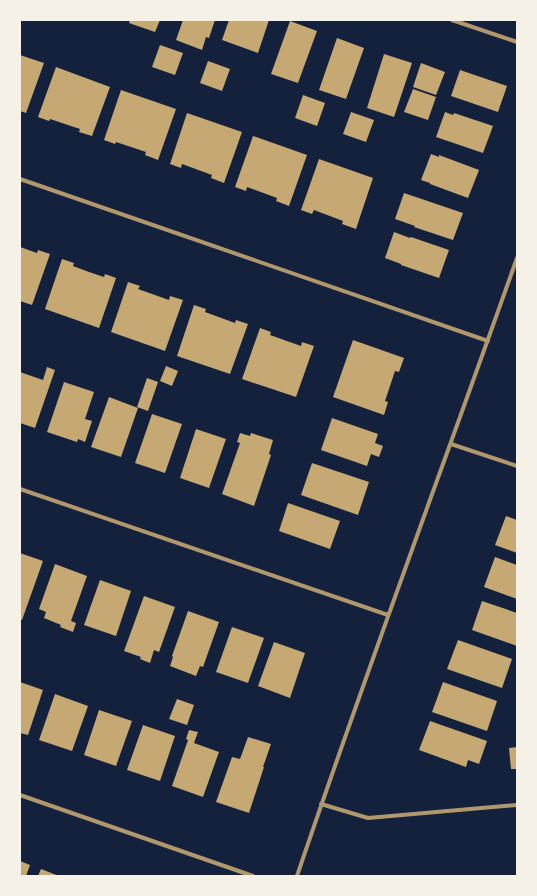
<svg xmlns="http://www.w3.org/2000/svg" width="537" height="896" font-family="'Zilla Slab',serif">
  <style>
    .building { fill: #c6a872 }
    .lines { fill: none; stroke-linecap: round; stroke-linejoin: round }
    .minor { stroke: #b1986c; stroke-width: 4 }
  </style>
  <rect width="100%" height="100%" fill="#14213d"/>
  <path class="building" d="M130,20H160L155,32L129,23Z
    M183,20H215L209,38L206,37L202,50L176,40Z
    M229,20H269L258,53L222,40Z
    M290,21L317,31L298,83L271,74Z
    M337,38L364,48L346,99L319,90Z
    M160,45L183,53L175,75L152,67Z
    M384,54L412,63L394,117L367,108Z
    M20,55L44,63L26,113L20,111Z
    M208,61L230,69L222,91L200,83Z
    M421,63L445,72L436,95L413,87Z
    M56,67L110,87L92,136L79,132L80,129L50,119L49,121L38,117Z
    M460,70L507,86L498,112L451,96Z
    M413,89L436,97L428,120L404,112Z
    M121,90L176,109L158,160L145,155L146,152L116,142L115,144L104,140Z
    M303,95L325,103L317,126L295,118Z
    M351,112L374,120L366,142L343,134Z
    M445,112L453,115L454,113L493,126L483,153L436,137Z
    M187,113L242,132L224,183L211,178L212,175L182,164L181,168L170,164Z
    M253,136L307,155L289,206L276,201L277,198L247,187L246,191L235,187Z
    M431,154L439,157V155L479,170L468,198L430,184V183L421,180Z
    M319,159L373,178L356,229L342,224L343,221L314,210L312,214L301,210Z
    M404,193L463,213L453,240L414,227L415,226L395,219Z
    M394,232L410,238L411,237L449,250L439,278L401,265V264L385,258Z
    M20,247L37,253L38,250L50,254L32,305L20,301Z
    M62,259L74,263L73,266L89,272L104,277L105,274L116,278L99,328L45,309Z
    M128,282L140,286L138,289L169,300L170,296L183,300L165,351L111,332Z
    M194,305L206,309L205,312L235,323L236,320L248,324L230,374L177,356Z
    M260,328L271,332L270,335L301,346L302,342L314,346L296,397L242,379Z
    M353,340L404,358L399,372L395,371L385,401L388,402L384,415L333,397Z
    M166,366L178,371L172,386L160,381Z
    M47,367L55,370L35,428L20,423V372L43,380Z
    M147,378L158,382L148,411L137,407Z
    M64,382L94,392L85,419L92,421L85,442L78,439L77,442L47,432Z
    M109,397L138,408L121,457L91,447Z
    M152,414L182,424L165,473L135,463Z
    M332,418L378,434L375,443L383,446L379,457L371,454L367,466L321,450Z
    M196,429L226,439L209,488L180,478Z
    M240,433L250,436L251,433L273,440L269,454L271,455L254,506L222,494L240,443L237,442Z
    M312,463L369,482L358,515L301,495Z
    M288,503L340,521L330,549L279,531Z
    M506,516L517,520V553L495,545Z
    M20,553L43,561L22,620L20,619Z
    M495,557L517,565V599L484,587Z
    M55,564L87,576L71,621L76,623L73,632L60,627L61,625L44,618L46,612L39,609Z
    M100,580L131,591L116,636L84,625Z
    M144,596L175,607L159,652L154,650L150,663L140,659L141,657L124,651Z
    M482,601L517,613V646L472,630Z
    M188,611L219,622L203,667L200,666L196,676L170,666L173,657L172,656Z
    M232,627L264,638L248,683L216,672Z
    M458,640L512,659L502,688L447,669Z
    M274,642L305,653L290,698L258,686Z
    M20,682L43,690L28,735L20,733Z
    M443,682L497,701L487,731L432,712Z
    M55,694L88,706L72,751L39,740Z
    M177,699L194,705L187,725L169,719Z
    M99,710L132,721L116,766L84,755Z
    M430,721L487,741L479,764L468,760L466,767L419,750Z
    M143,725L175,736L160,781L127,770Z
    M189,730L198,732L194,743L219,752L203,797L172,786L188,740L186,739Z
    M248,737L271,744L263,767H264L249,813L216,802L232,757L240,759Z
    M517,747V769H511L509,748Z
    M20,861L30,865L26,876H20Z
    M41,869L59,876H38Z"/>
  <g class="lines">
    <path class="minor" d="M452,20L517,42
      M20,179L488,341
      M451,444L517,466
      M20,489L388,615
      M20,795L253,876
      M321,804L368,818L517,805
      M297,876C367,669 444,464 517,258"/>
  </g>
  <rect width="537" height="896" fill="none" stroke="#f6f1e7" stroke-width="42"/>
</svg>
